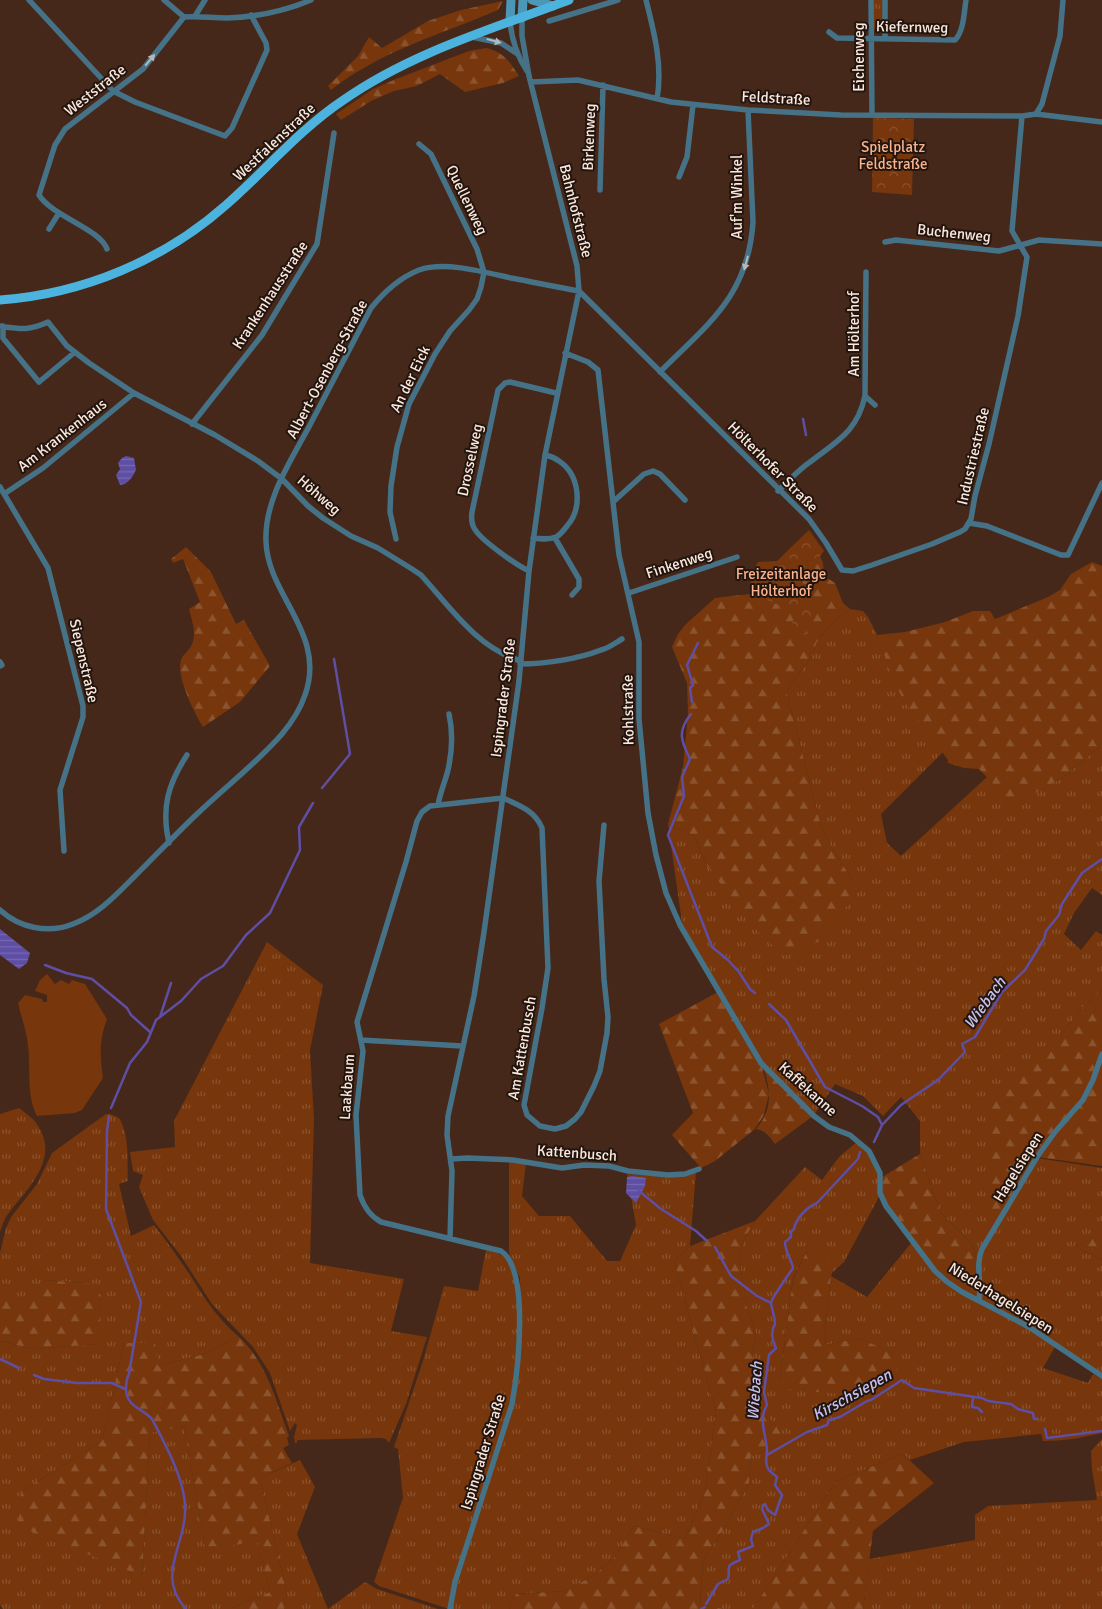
<svg xmlns="http://www.w3.org/2000/svg" width="1102" height="1609" font-family="Signika,sans-serif">
  <style>
    .grass { fill: url(#grass-tufts) }
    .forest { fill: url(#forest-firs) }
    .park { fill: url(#park-crowns) }
    .pitch { fill: #77360b }
    .water { fill: url(#water-rules) }
    .lines { fill: none; stroke-linecap: round; stroke-linejoin: round }
    .stream { stroke: #5e4fa5; stroke-width: 2.5 }
    .street { stroke: #457287; stroke-width: 5.5 }
    .secondary { stroke: #4a97b7; stroke-width: 9 }
    .primary { stroke: #4bb3dd; stroke-width: 9 }
    .oneway { fill: #b2b8bb }
    .labels { text-anchor: middle; dominant-baseline: central; stroke-width: 4; stroke-linejoin: round; paint-order: stroke }
    .street-label { font-size: 15px; fill: #fbe7dd; stroke: #22150e }
    .park-label { font-size: 15px; fill: #fbb38e; stroke: #22150e }
    .water-label { font-size: 16px; font-style: italic; fill: #c5c1f0; stroke: #22150e }
  </style>
  <defs>
    <pattern id="grass-tufts" width="24" height="20" patternUnits="userSpaceOnUse" patternTransform="scale(1.25)"><rect width="24" height="20" fill="#77360b"/><path d="M3 7l-1-3M5 7V3M7 7l1-3M15 17l-1-3M17 17v-4M19 17l1-3" fill="none" stroke="#8b532e"/></pattern>
    <pattern id="forest-firs" width="22" height="20" patternUnits="userSpaceOnUse" patternTransform="scale(1.25)"><rect width="22" height="20" fill="#77360b"/><path d="M5 1l3.5 6h-7zM16 11l3.5 6h-7z" fill="#8b532e"/></pattern>
    <pattern id="park-crowns" width="20" height="18" patternUnits="userSpaceOnUse" patternTransform="scale(1.25)"><rect width="20" height="18" fill="#77360b"/><path d="M2 6a3 3 0 1 1 6 0M12 15a3 3 0 1 1 6 0" fill="none" stroke="#8b532e"/></pattern>
    <pattern id="water-rules" width="6" height="5" patternUnits="userSpaceOnUse" patternTransform="scale(1.25)"><rect width="6" height="5" fill="#5e4fa5"/><path d="M0 2.5h6" fill="none" stroke="#7668b1"/></pattern>
  </defs>
  <rect width="100%" height="100%" fill="#452819"/>
  <path class="grass" d="M872,0H884L883,28L879,31L873,28Z
    M850,609L863,611L868,617L882,645L943,752L881,814L887,843L901,856L987,777L1013,804L1062,778L1102,745V895L1092,888L1074,913L1064,934L1081,950L1096,931L1102,935V990L1082,1008L1061,1035L977,1261L972,1244L940,1212L920,1154V1121L901,1097L883,1116L863,1096L835,1084L814,1115L762,1063L682,923L668,824L694,836L706,864L840,913L859,890L833,850L821,826L787,694L789,687L811,658L817,642L830,625Z
    M267,942L323,985L310,1050L314,1119L310,1263L404,1279L391,1331L427,1337L406,1404L389,1443L386,1439L381,1438L297,1440V1443H295L294,1437L297,1425L295,1423L290,1431L270,1373L253,1347L212,1304L181,1256L153,1220L139,1187L143,1175L133,1171L130,1152L175,1147L174,1121Z
    M19,1108C25,1113 32,1117 36,1123C62,1158 27,1189 8,1214C4,1219 2,1226 0,1232V1114Z
    M106,1114H110L119,1118C130,1136 127,1161 128,1181L119,1184L131,1236L154,1225C166,1240 177,1256 188,1272C204,1297 215,1316 238,1336L204,1354L158,1366L124,1343L102,1441L22,1491L142,1576L150,1432L184,1426L206,1551L257,1539L270,1592L229,1609H3L0,1605V1341L33,1349L99,1344L101,1296L95,1284L44,1280L27,1301L0,1292V1253L6,1228L11,1217L37,1184L52,1153Z
    M858,1141L865,1147L879,1173L880,1195L844,1262L833,1272L831,1262L807,1251L793,1278L780,1378H893L900,1357L859,1338L826,1345L825,1327L831,1276L867,1297L912,1242L935,1272L1029,1328L1055,1347L1043,1368L1088,1383L1093,1374L1102,1379V1433C1082,1438 1063,1441 1043,1441L1041,1434L964,1442L910,1460L903,1454L836,1481L753,1609H724L700,1605L703,1561L723,1530L749,1483L751,1456L777,1446L780,1431L765,1414L752,1353L756,1333L747,1308L739,1257L744,1239L755,1221L805,1167L822,1180L839,1157Z
    M1037,1158L1102,1168V1235L1075,1246L1102,1260V1375L980,1300V1256Z
    M509,1161L526,1163L522,1196L539,1216H570L607,1261H620L636,1225L627,1174L667,1177L696,1172L690,1246L674,1261L716,1412L705,1492L685,1539L634,1526L615,1557L593,1576L565,1591L516,1594L509,1609H452L454,1591L513,1405L521,1314L520,1278L509,1253Z
    M486,1250C494,1252 501,1253 507,1260C525,1281 516,1374 511,1402L449,1609L379,1586L374,1582L403,1498L398,1449L394,1447L423,1361L444,1286L478,1291Z
    M1102,1439V1609H863L869,1559L975,1540V1515L988,1506L1097,1500L1092,1470L1091,1451Z
    M300,1460L315,1487L297,1534L328,1609L365,1582L377,1589L438,1609H284L287,1594L260,1478Z"/>
  <path class="forest" d="M503,1L498,10C440,35 382,50 331,90L328,86L358,56L369,37L382,48L428,21L461,10Z
    M486,48C504,52 509,61 519,76L503,83L465,92L440,74L417,86L394,91L371,101L341,120L336,114L373,89L396,79L469,51Z
    M186,547L211,572L236,624L244,620L270,666L240,702L203,727C194,712 176,677 181,660C182,656 187,652 190,648C198,636 192,621 189,609L200,602L183,559L173,563L171,559Z
    M817,556H820L823,563L824,576L835,583L843,603L850,609L830,625L817,642L811,658L789,687L787,694L821,826L833,850L859,890L820,941L784,956L751,925L706,864L694,836L668,824L683,767L688,713L687,683L672,647L678,634L685,625L715,598L750,594L797,611L805,600L806,592L801,578L807,561Z
    M1092,562L1102,566V745L1062,778L1013,805L979,769L964,768L948,763V760L906,704L895,684L877,635L905,632L945,622L973,611H990L995,619L1048,597L1060,590L1071,574Z
    M1102,990V1166L1037,1157L985,1241L989,1106L1061,1035L1082,1008Z
    M718,992L761,1063L769,1094L764,1115L755,1129L715,1161L701,1168L672,1135L693,1113L659,1024Z
    M763,1065L813,1116L775,1144C769,1136 766,1131 756,1129C774,1108 770,1090 763,1065Z
    M920,1154L940,1212L972,1244L977,1261L978,1299L963,1291L936,1270L898,1220L881,1193L882,1177Z
    M755,1221L744,1239L739,1257L747,1308L756,1333L752,1353L765,1413L780,1431L781,1438L777,1446L751,1456L749,1483L723,1530L703,1561L700,1604L724,1609H509L516,1594L565,1591L593,1576L615,1557L634,1526L685,1539L705,1492L716,1412L674,1261L690,1246Z
    M1102,1235V1260L1075,1246L1101,1235Z
    M807,1251C820,1254 840,1258 831,1276L825,1327L826,1345L859,1338L901,1357L894,1378L843,1394L787,1390L780,1378L793,1279Z
    M43,1280L96,1284L101,1296L100,1344L33,1349L0,1341V1292L27,1300Z
    M238,1336C268,1364 275,1399 289,1436L287,1438L289,1445L283,1448L292,1463L260,1478L287,1594L284,1609H229L270,1592L257,1540L206,1552L184,1426L150,1433L142,1576L18,1526L22,1491L102,1441L124,1343H155L158,1366L204,1354Z
    M903,1454L934,1483L873,1531L863,1609H753L836,1481Z"/>
  <path class="park" d="M873,118L914,119L912,195L872,192Z
    M809,530L824,551L820,556L807,561L801,578L806,592L805,600L815,605L805,635L790,631L796,611L750,594L751,575L758,562L777,561Z"/>
  <path class="pitch" d="M47,974L55,984L61,980L69,984L72,980L85,984L107,1019C99,1041 100,1055 103,1078L82,1110L75,1113L37,1116C26,1095 31,1069 28,1046C27,1032 21,1017 18,1003L25,995L42,999L43,1002H47V995L35,991L40,980Z"/>
  <path class="water" d="M126,456L134,458L136,470C133,476 128,485 120,485L116,475L120,469L118,463L122,458Z
    M0,929L30,953L27,963L19,969L0,955Z
    M632,1176L646,1178L645,1186L636,1203L626,1193L627,1177Z"/>
  <g class="lines">
    <path class="stream" d="M803,419L806,435
      M692,702L690,688L693,685L687,665L698,643
      M691,714C677,731 681,741 690,759L682,777L684,796L668,835L712,947L728,960L739,972L750,989L755,993
      M322,788L350,754L334,659
      M45,965L66,973L92,979L127,1008L131,1015L150,1032
      M769,1004L786,1020L825,1087L862,1106L878,1117L882,1125
      M160,1017L171,983
      M111,1108L130,1063L147,1042L156,1020L181,1001L201,979L223,966L246,935L270,913L300,850L299,827L313,803
      M109,1116L107,1131L106,1209L141,1302L129,1374C126,1379 126,1384 126,1390C127,1407 142,1408 152,1419C165,1444 183,1476 185,1504C188,1544 154,1574 186,1609
      M874,1142L882,1125L901,1105L938,1080L965,1052L962,1044L975,1037L1002,992L1025,970L1044,939L1046,931L1059,915L1062,904L1082,873L1102,859
      M639,1191L661,1209L696,1231L707,1241
      M715,1247L731,1276L757,1296L771,1303
      M0,1359L19,1368
      M34,1375L44,1379L77,1383H112L125,1389
      M973,1398L972,1407L978,1408L982,1412
      M1045,1429L1047,1438L1102,1431
      M767,1455L807,1432L827,1425L829,1420L840,1417L867,1401L871,1400L902,1380L914,1388L982,1398L988,1401L1011,1404L1018,1409L1033,1413L1034,1419H1037
      M706,1604L718,1584L728,1579C731,1566 723,1567 740,1560L738,1552L753,1546L751,1539L753,1532L763,1528L769,1524L762,1509L763,1505L765,1504L768,1510L775,1515L782,1495L775,1485L777,1477C774,1474 768,1471 767,1466C765,1460 767,1456 767,1450C766,1434 758,1419 767,1405L764,1392L769,1355L776,1348C772,1340 770,1332 775,1324C775,1317 772,1310 771,1303C771,1299 789,1274 793,1268C791,1258 785,1252 785,1242L791,1237V1232L794,1229C796,1218 807,1207 817,1203L858,1159L860,1152
      M701,1609L705,1607"/>
    <path class="street" d="M29,0L113,91L135,102L225,136L232,128L267,50L266,43L251,15
      M164,0L184,17C198,16 212,18 227,18C255,17 285,11 311,0
      M646,0C654,32 663,65 657,99
      M871,0L872,115
      M885,0V39
      M195,16L205,0
      M549,21L618,0
      M510,22C512,41 517,56 527,71
      M829,32L837,38L955,40C964,31 964,12 966,0
      M472,37L501,43L516,53
      M531,82L578,80L671,102L748,110L841,115L1022,116L1036,114L1102,122
      M1036,114L1042,104L1060,36L1063,0
      M679,177L687,157L693,105
      M600,190L603,85
      M49,229L59,213
      M885,242L896,240L999,251L1039,240L1102,244
      M107,249C100,229 52,216 39,195L55,145L65,129L143,69L184,17
      M579,291L809,519L826,543L842,570L853,571L872,565L932,544L960,532L965,529L971,519L975,496L989,444L1018,316L1027,257L1012,231L1022,116
      M0,326C20,329 29,331 48,322L67,346L89,363L134,393L215,435L258,461L282,479L308,506L323,518L351,536L378,548L412,569L421,575C450,607 477,648 521,661
      M3,326V338L39,382L75,352
      M565,353L588,362L598,370L619,555L639,642V719L648,813L656,855L666,893L680,925L761,1063L814,1116L829,1127L850,1135L869,1151L880,1173V1193L886,1206L935,1271L946,1281L962,1292L1029,1327L1102,1376
      M660,372C709,323 748,296 753,222L748,110
      M865,396L875,405
      M192,424L262,335L317,244L334,133
      M0,487L48,568L83,706V717L60,790L64,851
      M778,491C789,481 798,470 810,462C837,441 857,432 865,396L866,272
      M4,494L43,468L134,393
      M613,502L644,474L653,471L660,474L685,500
      M969,523L987,526L1061,555H1068L1102,483
      M533,538C541,539 548,540 556,537C560,535 564,530 567,526C583,508 580,475 559,461C555,458 550,456 545,455
      M555,538L579,579V587L572,595
      M396,539L390,512L391,486L397,447L409,404L435,354L450,331L469,310L477,299L481,287L484,272L477,249L431,154L419,144
      M529,571C516,565 484,542 476,531C471,525 471,519 472,512L498,390L505,383L510,382L556,393
      M629,593L737,557
      M0,662L2,665L0,666
      M520,664C545,664 578,659 601,650C609,648 615,643 622,639
      M438,805C440,793 445,782 448,770C452,752 453,732 449,714
      M169,843C161,808 168,784 187,755
      M0,910C20,928 48,934 73,924C98,915 117,894 135,876C156,855 176,834 197,814C225,787 257,763 282,734C292,722 300,710 305,695C327,634 268,596 266,542C264,499 292,459 311,423C331,385 351,347 371,308C384,292 399,278 419,270C445,261 484,272 511,278C533,282 556,287 579,291
      M361,1040L462,1046
      M451,1159L467,1158L513,1160L562,1168L584,1165L609,1166L628,1171L668,1175L685,1174L699,1169
      M450,1238L452,1171L447,1135L448,1116L474,996L484,932L519,681L529,571L545,455L579,291L577,266L529,76L522,36V18
      M979,1300C982,1283 975,1265 982,1249L1037,1157L1055,1132L1083,1100L1093,1080L1102,1054
      M450,1609L455,1582L512,1404C518,1371 530,1270 501,1251L381,1222C370,1216 364,1207 360,1195L356,1115L363,1051L357,1022L406,862L417,821L422,812L430,806L503,798C519,805 535,811 542,828L548,968L542,1008L524,1105L527,1115L540,1126L555,1129L566,1126L575,1119L581,1112L594,1086L600,1071L607,1033L608,1017L604,979L599,881L604,825"/>
    <path class="secondary" d="M532,0L553,6
      M522,18L523,0
      M510,22L511,0"/>
    <path class="primary" d="M0,300C83,294 164,260 226,205C265,171 299,130 342,101C410,53 492,29 569,0"/>
  </g>
  <defs><path id="oneway-solid" d="M-6-.8H1V-3.2L6.5 0L1 3.2V.8H-6Z" transform="scale(1.25)"/></defs>
  <g class="oneway">
    <use href="#oneway-solid" transform="translate(494 41) rotate(15)"/>
    <use href="#oneway-solid" transform="translate(150 60) rotate(-50)"/>
    <use href="#oneway-solid" transform="translate(746 263) rotate(105)"/>
  </g>
  <g class="labels">
    <g class="street-label">
      <text transform="translate(912 27) rotate(1)">Kiefernweg</text>
      <text transform="translate(859 57) rotate(-90)">Eichenweg</text>
      <text transform="translate(95 90) rotate(-38)">Weststraße</text>
      <text transform="translate(776 98) rotate(3)">Feldstraße</text>
      <text transform="translate(589 137) rotate(-88)">Birkenweg</text>
      <text transform="translate(274 142) rotate(-43)">Westfalenstraße</text>
      <text transform="translate(737 197) rotate(-90)">Auf'm Winkel</text>
      <text transform="translate(467 200) rotate(64)">Quellenweg</text>
      <text transform="translate(576 211) rotate(76)">Bahnhofstraße</text>
      <text transform="translate(954 233) rotate(6)">Buchenweg</text>
      <text transform="translate(270 295) rotate(-57)">Krankenhausstraße</text>
      <text transform="translate(854 334) rotate(-90)">Am Hölterhof</text>
      <text transform="translate(327 369) rotate(-62)">Albert-Osenberg-Straße</text>
      <text transform="translate(410 379) rotate(-64)">An der Eick</text>
      <text transform="translate(62 435) rotate(-38)">Am Krankenhaus</text>
      <text transform="translate(973 456) rotate(-77)">Industriestraße</text>
      <text transform="translate(470 460) rotate(-78)">Drosselweg</text>
      <text transform="translate(773 467) rotate(45)">Hölterhofer Straße</text>
      <text transform="translate(319 495) rotate(41)">Höhweg</text>
      <text transform="translate(679 563) rotate(-18)">Finkenweg</text>
      <text transform="translate(84 661) rotate(77)">Siepenstraße</text>
      <text transform="translate(503 698) rotate(-83)">Ispingrader Straße</text>
      <text transform="translate(628 710) rotate(-91)">Kohlstraße</text>
      <text transform="translate(522 1048) rotate(-80)">Am Kattenbusch</text>
      <text transform="translate(347 1087) rotate(-86)">Laakbaum</text>
      <text transform="translate(808 1089) rotate(42)">Kaffekanne</text>
      <text transform="translate(577 1153) rotate(4)">Kattenbusch</text>
      <text transform="translate(1018 1167) rotate(-58)">Hagelsiepen</text>
      <text transform="translate(1001 1298) rotate(32)">Niederhagelsiepen</text>
      <text transform="translate(483 1452) rotate(-73)">Ispingrader Straße</text>
    </g>
    <g class="park-label">
      <text x="893" y="147">Spielplatz<tspan x="893" dy="17">Feldstraße</tspan></text>
      <text x="781" y="574">Freizeitanlage<tspan x="781" dy="17">Hölterhof</tspan></text>
    </g>
    <g class="water-label">
      <text transform="translate(985 1003) rotate(-54)">Wiebach</text>
      <text transform="translate(755 1391) rotate(-86)">Wiebach</text>
      <text transform="translate(852 1395) rotate(-29)">Kirschsiepen</text>
    </g>
  </g>
</svg>
